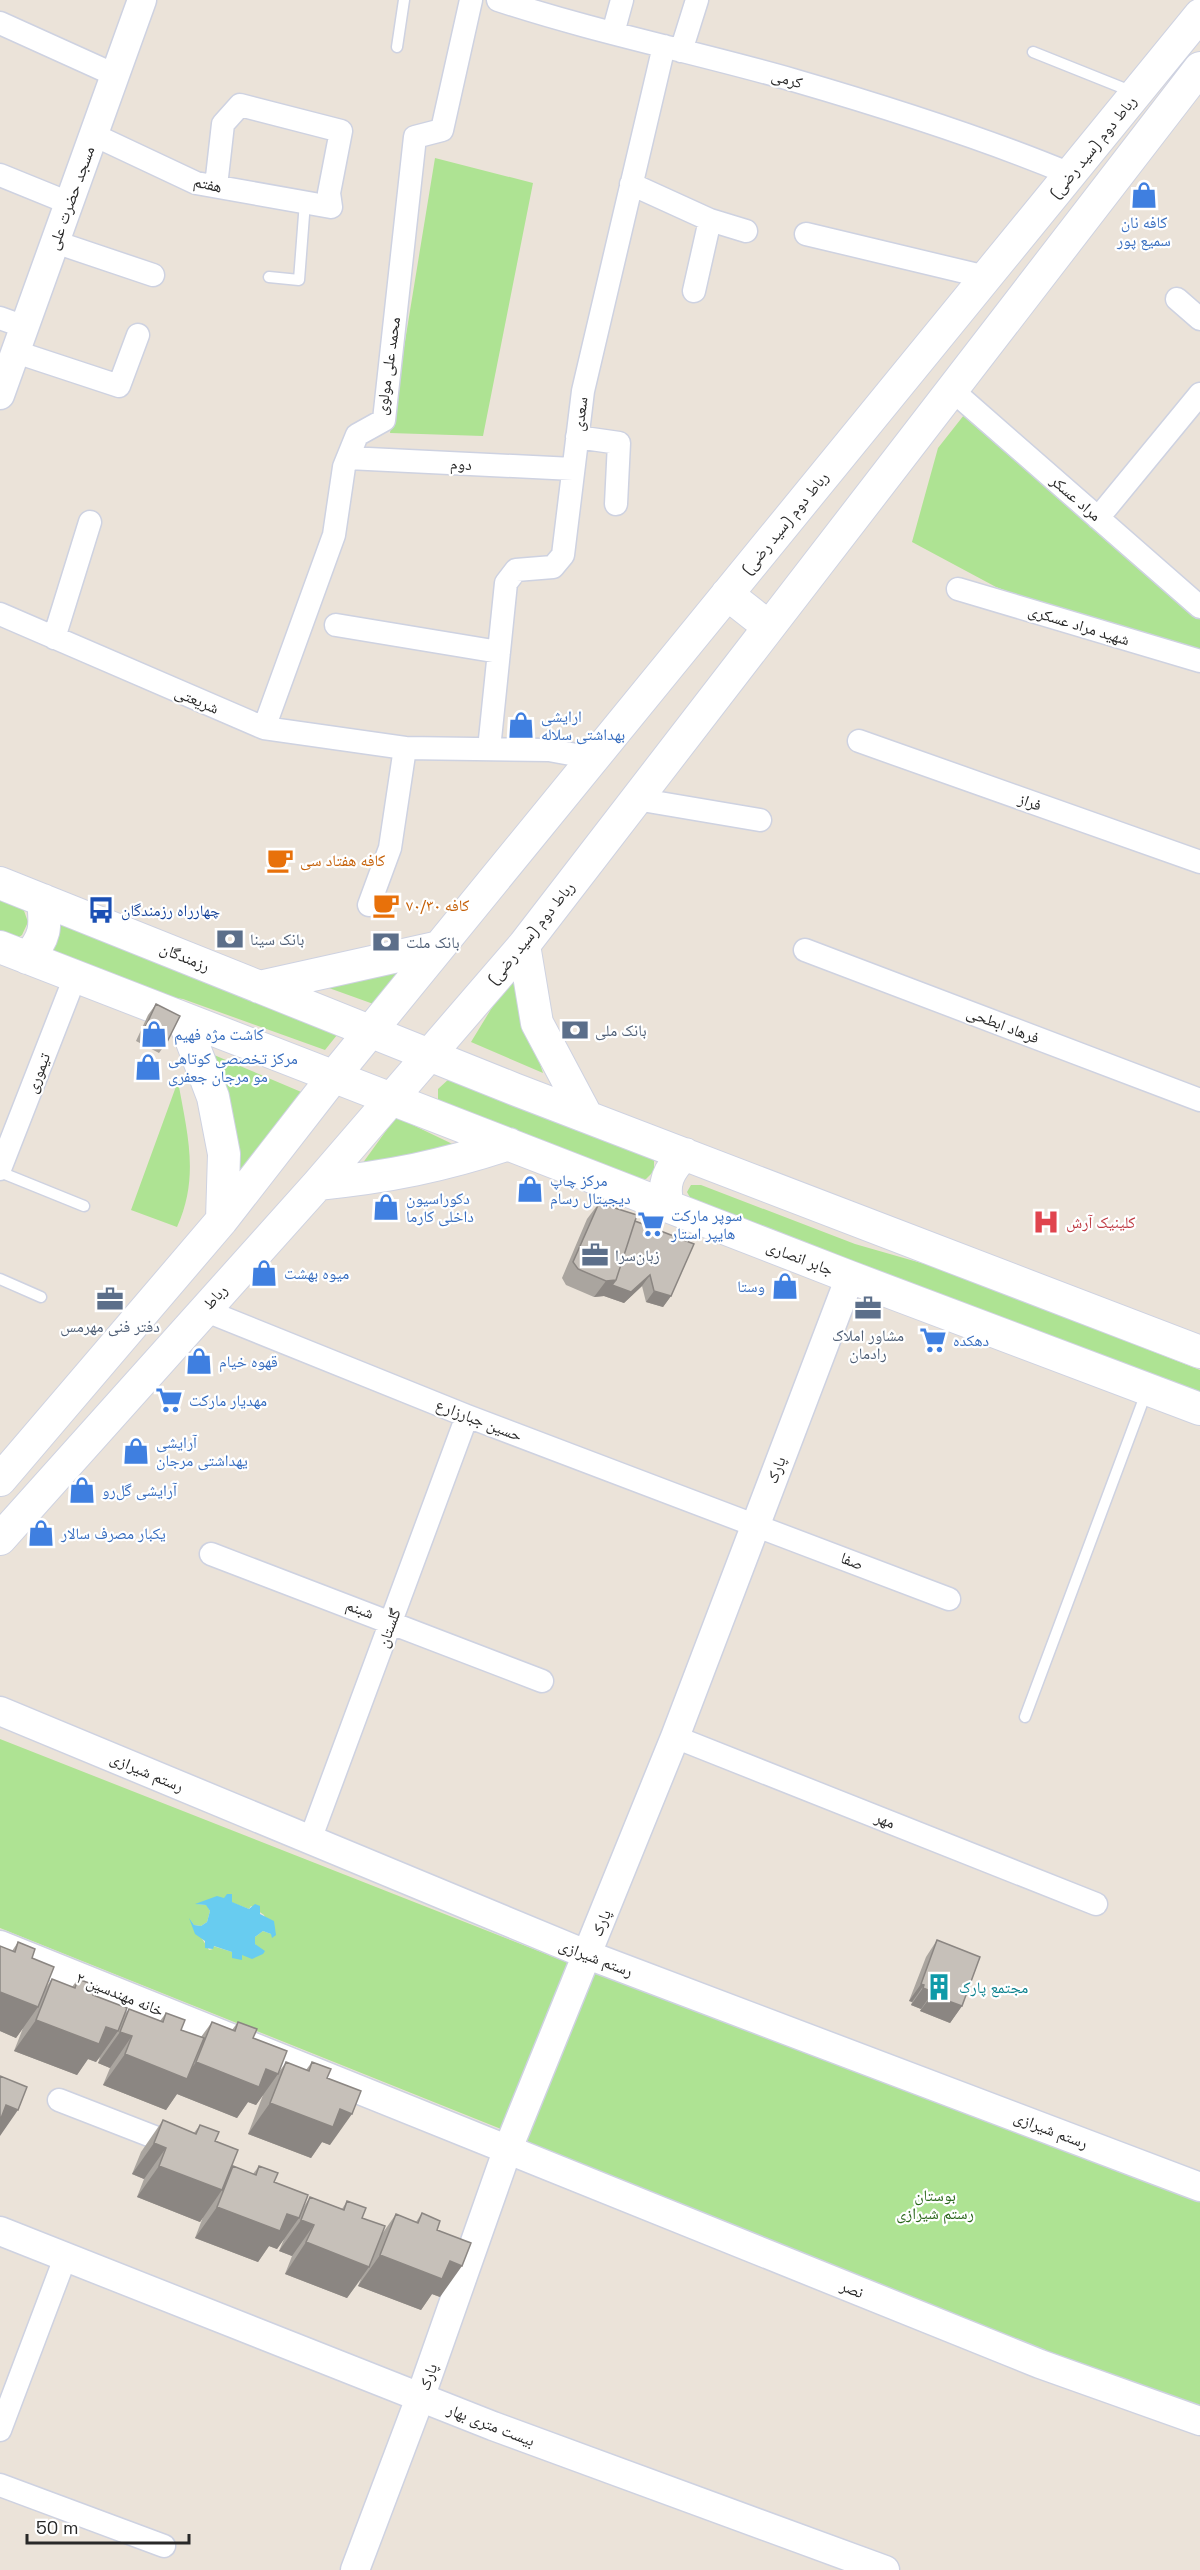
<svg xmlns="http://www.w3.org/2000/svg" width="1200" height="2570" font-family="'Space Grotesk','Noto Naskh Arabic',sans-serif">
  <style>
    .green { fill: #aee393; fill-rule: evenodd }
    .water { fill: #68ccf0 }
    .lines { fill: none; stroke-linecap: round; stroke-linejoin: round }
    .service-casing { stroke: #ced2e1; stroke-width: 13 }
    .minor-casing { stroke: #ced2e1; stroke-width: 25 }
    .tertiary-casing { stroke: #ced2e1; stroke-width: 31 }
    .secondary-casing { stroke: #ced2e1; stroke-width: 34 }
    .service { stroke: #fff; stroke-width: 10 }
    .minor { stroke: #fff; stroke-width: 22 }
    .tertiary { stroke: #fff; stroke-width: 28 }
    .secondary { stroke: #fff; stroke-width: 32 }
    .wall { fill: #aaa59f }
    .shaded-wall { fill: #8b8682 }
    .building { fill: #c6c0b9; stroke: #8b8682; stroke-width: 1.5 }
    .labels { text-anchor: middle; dominant-baseline: central; stroke-width: 4.5; stroke-linejoin: round; paint-order: stroke }
    .street-label { font-size: 16px; fill: #282828; stroke: #fff }
    .shop-label { font-size: 16px; fill: #366cbe; stroke: #fff; text-anchor: start }
    .food-label { font-size: 16px; fill: #c56008; stroke: #fff; text-anchor: start }
    .transit-label { font-size: 16px; fill: #164399; stroke: #fff; text-anchor: start }
    .service-label { font-size: 16px; fill: #4e5e75; stroke: #fff; text-anchor: start }
    .health-label { font-size: 16px; fill: #be3a42; stroke: #fff; text-anchor: start }
    .culture-label { font-size: 16px; fill: #0d838f; stroke: #fff; text-anchor: start }
    .park-label { font-size: 16px; fill: #286518; stroke: #fff }
  </style>
  <rect width="100%" height="100%" fill="#ebe3d9"/>
  <path class="green" d="M435,158L533,183L483,436L390,433Z
    M964,415L1200,617V649L1092,622L996,587L912,542L938,448Z
    M0,900L23,908L28,922L22,935L12,942L0,937Z
    M55,918L341,1030L325,1050L183,999L152,994L42,955Z
    M415,959L379,1006L315,983Z
    M518,965L528,1027L543,1073L471,1042Z
    M207,1052L306,1094L235,1184Z
    M450,1078L642,1152L654,1160V1171L646,1179L633,1178L438,1103V1089Z
    M178,1081C187,1133 200,1176 177,1227L131,1210Z
    M396,1117L463,1149L357,1171Z
    M691,1185H701L855,1244L942,1269L1200,1370V1404L692,1201L687,1192Z
    M0,1739L569,1963L501,2129L0,1928ZM217,1897L249,1909L251,1906L264,1915L271,1934L263,1931L255,1937V1944L259,1949L242,1955L213,1946V1949L209,1950L190,1919L194,1925L201,1926L207,1922L210,1911L207,1905L197,1904Z
    M588,1955L1200,2187V2419L507,2151Z"/>
  <path class="water" d="M227,1894H232V1902L249,1909L255,1904L260,1906V1914L274,1921L276,1935L272,1938L271,1934L263,1931L255,1937V1944L265,1951L263,1954L252,1959L242,1955V1960L232,1958V1952L214,1946L213,1949L205,1948V1941L195,1934L189,1918L194,1925L201,1926L207,1922L210,1911L206,1905L195,1904L217,1896L224,1898Z"/>
  <g class="lines">
    <defs>
      <path id="service" d="M397,47L404,0
        M1033,52L1133,92
        M269,277L299,280L305,202
        M0,1172L84,1206
        M0,1279L41,1297
        M1025,1717L1146,1393"/>
      <path id="minor" d="M498,0C595,32 695,52 793,80C886,107 981,137 1070,174
        M0,23L115,75
        M613,33L622,0
        M681,51L697,0
        M94,135L196,183L331,207L329,193L341,131L240,105L223,124L216,186
        M0,175L69,203
        M631,184L710,220L746,231
        M806,234L986,277
        M55,242L153,275
        M694,291L710,220
        M1177,299L1200,319
        M0,318L25,327
        M16,352L119,386L138,335
        M952,390L1200,607
        M577,437L619,443L616,504
        M348,458L573,469
        M1098,518L1200,394
        M958,589L1200,661
        M0,614L264,728L405,748L549,750L593,758
        M336,625L499,652
        M54,638L90,522
        M264,728L334,535L344,467L357,435L384,420L415,137L442,130L471,0
        M859,741L1200,862
        M489,749L506,583L516,570L553,567L563,555L583,391L664,46
        M636,799L760,820
        M369,905L390,848L405,748
        M805,950L1200,1100
        M0,1169L75,977
        M204,1310L467,1416L949,1599
        M211,1554L542,1681
        M675,1737L1096,1904
        M310,1840L467,1416
        M59,2100L180,2147
        M0,2430L65,2258
        M0,2485L164,2546"/>
      <path id="tertiary" d="M0,395L142,0
        M0,1711L588,1955L1200,2187
        M0,1945L1040,2364L1200,2421
        M0,2231L493,2426L885,2570
        M355,2570L420,2398L507,2151L675,1737L850,1277"/>
      <path id="secondary" d="M727,594L769,627
        M0,883L514,1089L1200,1352
        M524,945L537,1023L587,1117
        M0,947L850,1277L1200,1409
        M27,958C46,938 46,927 43,900
        M259,987L439,947
        M183,1018L213,1097L224,1154L222,1220
        M318,1184C388,1177 443,1166 509,1144
        M668,1206C662,1184 668,1170 685,1154
        M0,1480L222,1220L334,1076L1200,15
        M0,1539L318,1184L524,945L1200,68"/>
    </defs>
    <use href="#service" class="service-casing"/>
    <use href="#minor" class="minor-casing"/>
    <use href="#tertiary" class="tertiary-casing"/>
    <use href="#secondary" class="secondary-casing"/>
    <use href="#service" class="service"/>
    <use href="#minor" class="minor"/>
    <use href="#tertiary" class="tertiary"/>
    <use href="#secondary" class="secondary"/>
  </g>
  <path class="wall" d="M156,1004L167,1042L159,1053L136,1041L148,1015Z
    M599,1203L635,1221L671,1296L663,1307L646,1302L642,1286L624,1303L604,1296L594,1297L566,1285L562,1278L587,1219Z
    M937,1940L962,2006L950,2023L920,2011L921,2009L911,2005L912,2002L909,2001L926,1957Z
    M18,1942L32,1958L45,1989L52,1979L72,1987L78,1979L93,1995L124,2015L129,2009L160,2021L166,2013L181,2030L201,2037L212,2022L232,2030L238,2022L253,2038L279,2072L286,2062L306,2070L312,2062L327,2078L330,2145L322,2142L311,2158L248,2134L263,2095L256,2105L248,2102L237,2118L177,2094L166,2110L103,2085L110,2068L98,2063L100,2057L96,2062L88,2059L77,2075L14,2051L23,2028L16,2038L0,2031V1946L12,1951Z
    M163,2120L194,2133L200,2125L215,2141L230,2170L233,2166L253,2174L259,2166L274,2182L303,2208L310,2197L342,2209L347,2201L362,2218L382,2234L396,2214L416,2222L422,2213L437,2230L440,2297L432,2294L421,2310L358,2286L361,2279L347,2298L285,2274L292,2256L279,2251L284,2239L277,2249L269,2246L258,2262L195,2238L203,2217L200,2222L137,2197L144,2179L132,2174L141,2152Z"/>
  <path class="shaded-wall" d="M650,1275L642,1286L624,1303L604,1296L594,1297L606,1281Z
    M654,1291L671,1296L663,1307L646,1302Z
    M921,1984L924,1985L912,2002L909,2001Z
    M923,1988L933,1992L921,2009L911,2005Z
    M0,1992L38,2007L16,2038L0,2031Z
    M932,1995L962,2006L950,2023L920,2011Z
    M36,2020L106,2027L118,2031L96,2062L88,2059L77,2075L14,2051Z
    M120,2032L132,2036L110,2068L98,2063Z
    M125,2054L185,2078L196,2062L266,2069L278,2074L256,2105L248,2102L237,2118L177,2094L166,2110L103,2085Z
    M270,2103L340,2109L352,2114L330,2145L322,2142L311,2158L248,2134Z
    M6,2105L18,2110L0,2136V2114Z
    M154,2143L166,2148L144,2179L132,2174Z
    M159,2166L222,2190L200,2222L137,2197Z
    M217,2207L287,2214L299,2218L277,2249L269,2246L258,2262L195,2238Z
    M301,2220L314,2225L292,2256L279,2251Z
    M306,2242L369,2267L347,2298L285,2274Z
    M380,2255L450,2261L462,2266L440,2297L432,2294L421,2310L358,2286Z"/>
  <path class="building" d="M156,1004L180,1016L167,1042L144,1030Z
    M599,1203L637,1215L616,1280L606,1281L578,1269L573,1262Z
    M635,1221L694,1244L671,1296L654,1291L650,1275L631,1292L612,1285L616,1280Z
    M937,1940L980,1957L962,2006L932,1995L933,1992L923,1988L924,1985L921,1984Z
    M18,1942L35,1949L32,1958L54,1967L38,2007L0,1992V1946L15,1952Z
    M52,1979L75,1988L78,1979L97,1986L93,1995L127,2008L118,2031L106,2027L99,2044L36,2020Z
    M129,2009L163,2022L166,2013L185,2020L181,2030L204,2038L187,2079L125,2054L132,2036L120,2032Z
    M212,2022L235,2031L238,2022L257,2029L253,2038L287,2051L278,2074L266,2069L259,2087L196,2062Z
    M286,2062L309,2071L312,2062L331,2069L327,2078L361,2091L352,2114L340,2109L333,2127L270,2103Z
    M0,2076L27,2087L18,2110L6,2105L0,2121Z
    M163,2120L196,2134L200,2125L219,2132L215,2141L238,2150L222,2190L159,2166L166,2148L154,2143Z
    M233,2166L256,2175L259,2166L278,2173L274,2182L308,2195L299,2218L287,2214L280,2231L217,2207Z
    M310,2197L344,2210L347,2201L366,2208L362,2218L385,2226L369,2267L306,2242L314,2225L301,2220Z
    M422,2213L440,2221L437,2230L471,2243L462,2266L450,2261L442,2279L380,2255L396,2214L418,2223Z"/>
  <defs>
    <symbol id="shop-bare" viewBox="-9 -9 18 18"><path d="M-5-2.5h2.3a2.7 3.5 0 0 1 5.4 0H5L5.5 6h-11ZM-1.5-2.5h3a1.5 2.3 0 0 0-3 0Z" fill="#3f7fe0" stroke="#fff" stroke-width="2.5" paint-order="stroke"/></symbol>
    <symbol id="cafe-bare" viewBox="-9 -9 18 18"><path d="M-5.5-4.5H6V0H3Q3 3.5 0 3.5H-2.5Q-5.5 3.5-5.5 0ZM3-3.2v2h1.7v-2ZM-6 4.5H4V6H-6Z" fill="#e8710a" stroke="#fff" stroke-width="2.5" paint-order="stroke"/></symbol>
    <symbol id="bus-bare" viewBox="-9 -9 18 18"><path d="M-5-6H5V4H4V6H2V4H-2V6H-4V4H-5ZM-3.5-4V0h7V-4ZM-3.5 1.2v1.5H-2V1.2ZM2 1.2v1.5H3.5V1.2Z" fill="#1a4fb4" stroke="#fff" stroke-width="2.5" paint-order="stroke"/></symbol>
    <symbol id="bank-bare" viewBox="-9 -9 18 18"><path d="M-6-4H6V4H-6ZM0-2.3a2.3 2.3 0 1 0 0 4.6a2.3 2.3 0 1 0 0-4.6Z" fill="#5c6f8a" stroke="#fff" stroke-width="2.5" paint-order="stroke"/></symbol>
    <symbol id="hospital-bare" viewBox="-9 -9 18 18"><path d="M-5-5h3v3.5h4V-5h3V5h-3V1.5h-4V5h-3Z" fill="#e0444e" stroke="#fff" stroke-width="2.5" paint-order="stroke"/></symbol>
    <symbol id="supermarket-bare" viewBox="-9 -9 18 18"><path d="M-6-5.5h2.5l.6 2H6L4.5 2H-2.5L-4.4-4H-6ZM-1.5 3.2a1.3 1.3 0 1 0 .1 0ZM3 3.2a1.3 1.3 0 1 0 .1 0Z" fill="#3f7fe0" stroke="#fff" stroke-width="2.5" paint-order="stroke"/></symbol>
    <symbol id="office-bare" viewBox="-9 -9 18 18"><path d="M-6-3h4V-5.5h4V-3h4V5H-6ZM-1-4.5V-3h2v-1.5ZM-6 0V1H6V0Z" fill="#5c6f8a" stroke="#fff" stroke-width="2.5" paint-order="stroke"/></symbol>
    <symbol id="building-bare" viewBox="-9 -9 18 18"><path d="M-4-6H4V6H1V3H-1V6H-4ZM-2.5-4.3h1.7v1.8h-1.7ZM.8-4.3h1.7v1.8H.8ZM-2.5-1h1.7V.8h-1.7ZM.8-1h1.7V.8H.8Z" fill="#0f9aa8" stroke="#fff" stroke-width="2.5" paint-order="stroke"/></symbol>
  </defs>
  <g fill-rule="evenodd">
    <use href="#shop-bare" x="1125" y="176" width="38" height="38"/>
    <use href="#shop-bare" x="502" y="706" width="38" height="38"/>
    <use href="#cafe-bare" x="261" y="841" width="38" height="38"/>
    <use href="#cafe-bare" x="367" y="886" width="38" height="38"/>
    <use href="#bus-bare" x="82" y="891" width="38" height="38"/>
    <use href="#bank-bare" x="211" y="920" width="38" height="38"/>
    <use href="#bank-bare" x="367" y="923" width="38" height="38"/>
    <use href="#bank-bare" x="556" y="1011" width="38" height="38"/>
    <use href="#shop-bare" x="135" y="1015" width="38" height="38"/>
    <use href="#shop-bare" x="129" y="1048" width="38" height="38"/>
    <use href="#shop-bare" x="511" y="1170" width="38" height="38"/>
    <use href="#shop-bare" x="367" y="1188" width="38" height="38"/>
    <use href="#hospital-bare" x="1027" y="1203" width="38" height="38"/>
    <use href="#supermarket-bare" x="632" y="1205" width="38" height="38"/>
    <use href="#office-bare" x="576" y="1236" width="38" height="38"/>
    <use href="#shop-bare" x="245" y="1254" width="38" height="38"/>
    <use href="#shop-bare" x="766" y="1267" width="38" height="38"/>
    <use href="#office-bare" x="91" y="1280" width="38" height="38"/>
    <use href="#office-bare" x="849" y="1289" width="38" height="38"/>
    <use href="#supermarket-bare" x="914" y="1321" width="38" height="38"/>
    <use href="#shop-bare" x="180" y="1342" width="38" height="38"/>
    <use href="#supermarket-bare" x="150" y="1381" width="38" height="38"/>
    <use href="#shop-bare" x="117" y="1432" width="38" height="38"/>
    <use href="#shop-bare" x="63" y="1471" width="38" height="38"/>
    <use href="#shop-bare" x="22" y="1514" width="38" height="38"/>
    <use href="#building-bare" x="920" y="1968" width="38" height="38"/>
  </g>
  <g class="labels">
    <g class="street-label">
      <text transform="translate(787 79) rotate(16)">کرمی</text>
      <text transform="translate(1093 147) rotate(-51)">رباط دوم (سید رضی)</text>
      <text transform="translate(208 184) rotate(13)">هفتم</text>
      <text transform="translate(71 198) rotate(-70)">مسجد حضرت علی</text>
      <text transform="translate(388 366) rotate(-82)">محمد علی مولوی</text>
      <text transform="translate(580 414) rotate(-83)">سعدی</text>
      <text transform="translate(461 464) rotate(3)">دوم</text>
      <text transform="translate(1076 498) rotate(41)">مراد عسکر</text>
      <text transform="translate(785 523) rotate(-51)">رباط دوم (سید رضی)</text>
      <text transform="translate(1079 625) rotate(17)">شهید مراد عسکری</text>
      <text transform="translate(197 700) rotate(23)">شریعتی</text>
      <text transform="translate(1030 802) rotate(20)">فراز</text>
      <text transform="translate(531 933) rotate(-51)">رباط دوم (سید رضی)</text>
      <text transform="translate(185 957) rotate(22)">رزمندگان</text>
      <text transform="translate(1003 1025) rotate(21)">فرهاد ابطحی</text>
      <text transform="translate(38 1073) rotate(-69)">تیموری</text>
      <text transform="translate(800 1258) rotate(21)">جابر انصاری</text>
      <text transform="translate(215 1297) rotate(-48)">رباط</text>
      <text transform="translate(479 1420) rotate(21)">حسین جبارزارع</text>
      <text transform="translate(776 1470) rotate(-69)">پارک</text>
      <text transform="translate(852 1561) rotate(21)">صفا</text>
      <text transform="translate(360 1609) rotate(20)">شبنم</text>
      <text transform="translate(389 1628) rotate(-70)">گلستان</text>
      <text transform="translate(147 1772) rotate(23)">رستم شیرازی</text>
      <text transform="translate(885 1820) rotate(22)">مهر</text>
      <text transform="translate(601 1923) rotate(-68)">پارک</text>
      <text transform="translate(596 1958) rotate(21)">رستم شیرازی</text>
      <text transform="translate(120 1994) rotate(22)">خانه مهندسین ۲</text>
      <text transform="translate(1051 2130) rotate(21)">رستم شیرازی</text>
      <text transform="translate(852 2289) rotate(22)">نصر</text>
      <text transform="translate(428 2377) rotate(-71)">پارک</text>
      <text transform="translate(491 2425) rotate(21)">بیست متری بهار</text>
    </g>
    <g class="shop-label">
      <text x="1144" y="222" text-anchor="middle">کافه نان<tspan x="1144" dy="18">سمیع پور</tspan></text>
      <text x="541" y="716">ارایشی<tspan x="541" dy="18">بهداشتی سلاله</tspan></text>
      <text x="174" y="1034">کاشت مژه فهیم</text>
      <text x="168" y="1058">مرکز تخصصی کوتاهی<tspan x="168" dy="18">مو مرجان جعفری</tspan></text>
      <text x="550" y="1180">مرکز چاپ<tspan x="550" dy="18">دیجیتال رسام</tspan></text>
      <text x="406" y="1198">دکوراسیون<tspan x="406" dy="18">داخلی کارما</tspan></text>
      <text x="671" y="1215">سوپر مارکت<tspan x="671" dy="18">هایپر استار</tspan></text>
      <text x="284" y="1273">میوه بهشت</text>
      <text x="765" y="1286" text-anchor="end">وستا</text>
      <text x="953" y="1340">دهکده</text>
      <text x="219" y="1361">قهوه خیام</text>
      <text x="189" y="1400">مهدیار مارکت</text>
      <text x="156" y="1442">آرایشی<tspan x="156" dy="18">یهداشتی مرجان</tspan></text>
      <text x="102" y="1490">آرایشی گل‌رو</text>
      <text x="61" y="1533">یکبار مصرف سالار</text>
    </g>
    <g class="food-label">
      <text x="300" y="860">کافه هفتاد سی</text>
      <text x="406" y="905">کافه ۷۰/۳۰</text>
    </g>
    <g class="transit-label">
      <text x="121" y="910">چهارراه رزمندگان</text>
    </g>
    <g class="service-label">
      <text x="250" y="939">بانک سینا</text>
      <text x="406" y="942">بانک ملت</text>
      <text x="595" y="1030">بانک ملی</text>
      <text x="615" y="1255">زبان‌سرا</text>
      <text x="110" y="1326" text-anchor="middle">دفتر فنی مهرمس</text>
      <text x="868" y="1335" text-anchor="middle">مشاور املاک<tspan x="868" dy="18">رادمان</tspan></text>
    </g>
    <g class="health-label">
      <text x="1066" y="1222">کلینیک آرش</text>
    </g>
    <g class="culture-label">
      <text x="959" y="1987">مجتمع پارک</text>
    </g>
    <g class="park-label">
      <text x="935" y="2195">بوستان<tspan x="935" dy="18">رستم شیرازی</tspan></text>
    </g>
  </g>
  <path d="M27 2534v9h162v-9" fill="none" stroke="#282828" stroke-width="3"/>
  <text x="36" y="2534" font-size="18" fill="#282828" stroke="#ffffff" stroke-width="4.5" paint-order="stroke">50 m</text>
</svg>
